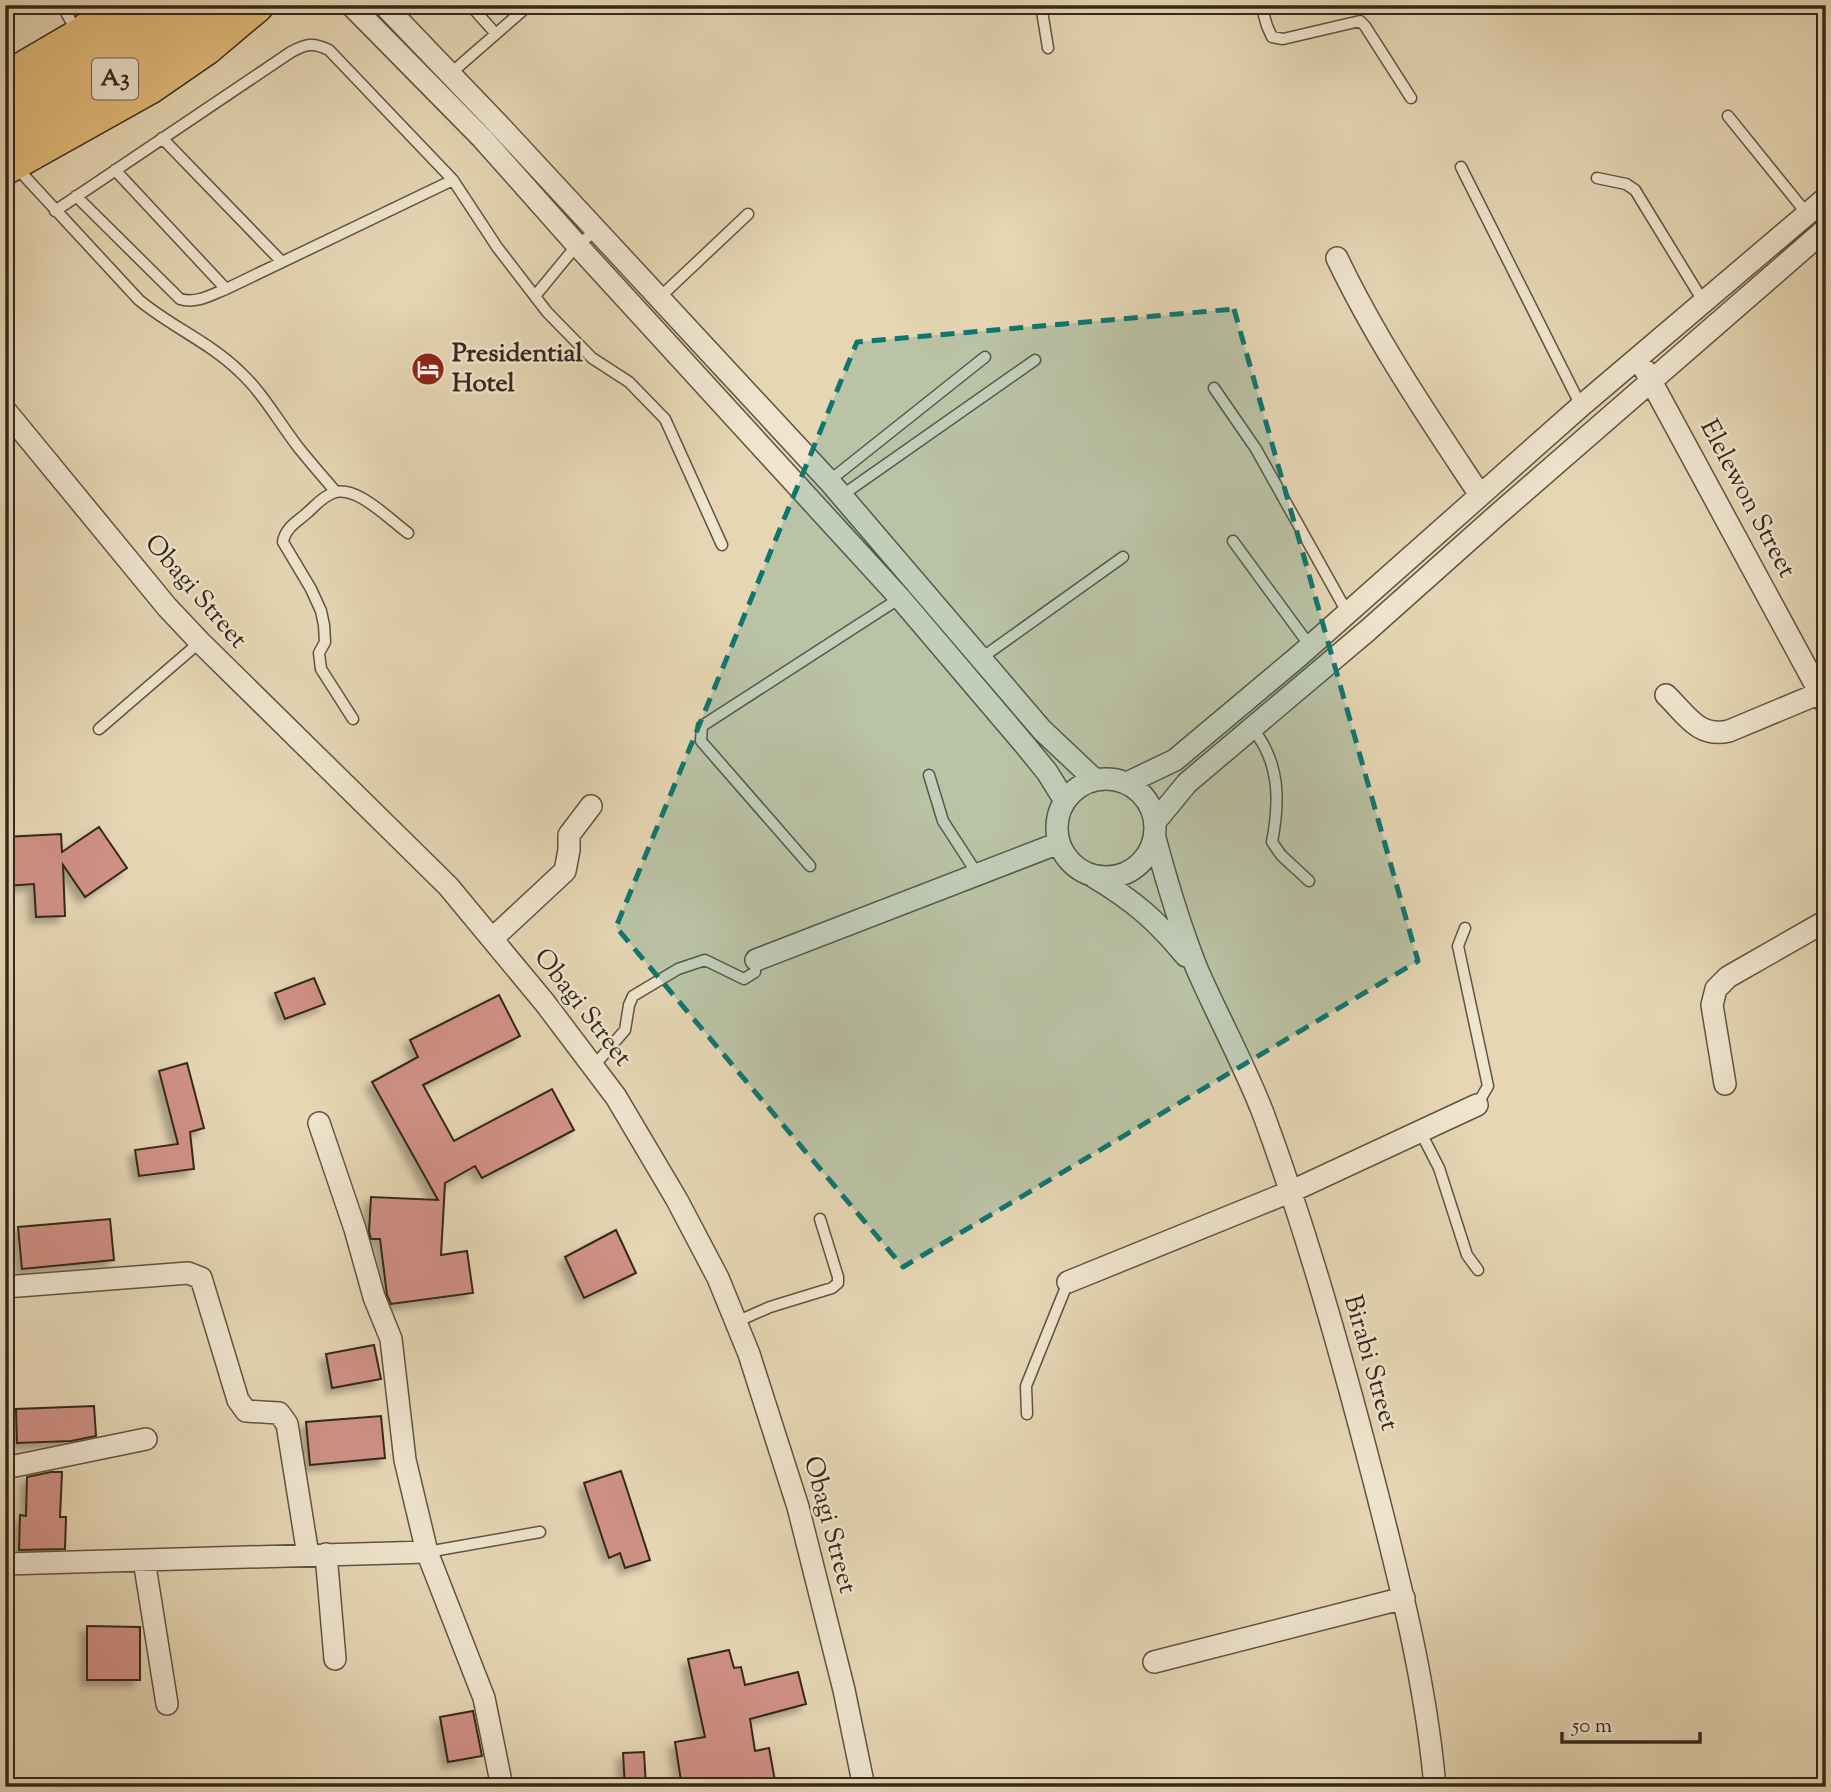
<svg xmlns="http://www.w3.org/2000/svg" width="1831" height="1792" font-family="'Sorts Mill Goudy',serif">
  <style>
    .building { fill: #d09185; stroke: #34281b; stroke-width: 2; filter: url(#shadow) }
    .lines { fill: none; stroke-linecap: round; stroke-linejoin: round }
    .lane-casing { stroke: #605441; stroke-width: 13 }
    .street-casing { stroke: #605441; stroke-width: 24 }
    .primary-casing { stroke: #34281b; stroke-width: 38 }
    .highway-casing { stroke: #34281b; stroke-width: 41 }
    .lane { stroke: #efe4ce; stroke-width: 10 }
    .street { stroke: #efe4ce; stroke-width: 21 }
    .primary { stroke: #e3bb7a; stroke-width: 35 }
    .highway { stroke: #e3bb7a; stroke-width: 38 }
    .marked { fill: #0f766e; fill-opacity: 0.2; stroke: #0f766e; stroke-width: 5; stroke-dasharray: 14 9; stroke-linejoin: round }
    .labels { text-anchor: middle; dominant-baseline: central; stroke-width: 5; stroke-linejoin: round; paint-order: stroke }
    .shield { fill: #efe4ce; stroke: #6c6051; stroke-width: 2 }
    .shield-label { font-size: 24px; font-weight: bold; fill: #34281b }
    .poi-label { font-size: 26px; font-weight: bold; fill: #34281b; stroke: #efe4ce; text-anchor: start }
    .street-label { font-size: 26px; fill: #34281b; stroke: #efe4ce }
  </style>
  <defs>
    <filter id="shadow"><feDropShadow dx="-6" dy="6" stdDeviation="3.5" flood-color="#0004"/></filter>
  </defs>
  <rect width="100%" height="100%" fill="#e6d6b4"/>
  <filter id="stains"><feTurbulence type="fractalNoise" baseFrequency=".00286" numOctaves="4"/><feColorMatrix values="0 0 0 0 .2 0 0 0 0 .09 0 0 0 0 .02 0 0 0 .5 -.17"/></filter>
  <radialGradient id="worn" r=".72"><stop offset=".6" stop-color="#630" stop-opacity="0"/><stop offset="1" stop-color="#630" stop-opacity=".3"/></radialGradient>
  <path class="building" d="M99,827L127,868L85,897L63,865L65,916L36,917L34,884L5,886V837L61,834L62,852Z
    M314,978L325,1004L285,1019L275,993Z
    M499,995L520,1036L423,1085L454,1141L552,1089L574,1130L482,1178L475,1166L445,1183L441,1255L467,1251L473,1293L391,1304L387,1295L380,1239H371L369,1232L371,1197L438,1200L372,1082L418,1057L410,1040Z
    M187,1063L204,1128L190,1132L194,1169L139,1176L135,1150L178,1144L159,1071Z
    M110,1219L114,1260L22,1269L18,1227Z
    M616,1230L636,1273L584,1298L565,1257Z
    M374,1345L381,1379L332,1388L326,1354Z
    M94,1406L96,1436L71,1441L17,1443L16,1409Z
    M381,1416L385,1458L310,1465L306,1422Z
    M621,1471L650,1560L625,1568L620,1553L609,1558L584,1483Z
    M51,1472H62L60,1517H66L65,1549L19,1550L20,1515L26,1516L27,1477Z
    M87,1626L140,1627V1680H87Z
    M729,1650L734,1668L741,1667L745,1685L798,1672L806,1704L750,1719L755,1751L769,1748L775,1781L758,1784V1787H682L675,1742L705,1737L688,1659Z
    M473,1711L482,1756L448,1762L440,1717Z
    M644,1752L646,1787H625L623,1753Z"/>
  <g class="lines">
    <defs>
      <path id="lane" d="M62,5L78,34
        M470,5L496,34
        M1041,5L1048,48
        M1261,5L1267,26L1272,37L1283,39L1360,21L1365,26L1411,98
        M1817,5L1826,10
        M450,74L529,5
        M1728,116L1808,215
        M162,138L281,261
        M16,167L139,300C170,326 209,342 239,371C263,393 278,421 298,447C310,462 323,477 336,492
        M1461,167L1581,406
        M115,170L226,289
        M1597,178L1626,184L1635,190L1703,301
        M76,196L180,299C196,304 211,295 226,289L453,180
        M55,211L291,52C306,44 313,42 329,50L453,180L497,247L547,312L592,358L629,382L665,419L722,545
        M535,296L577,245L596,231
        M659,298L748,214
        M1214,388L1256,449L1347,612
        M829,481L985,357
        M841,496L1035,360
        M1233,541L1310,646
        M980,659L1123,557
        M353,719L321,669L319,653L325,642L324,625L321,611L311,589L283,542C285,528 297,522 307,513C315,506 322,497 333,493C356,484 390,520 408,533
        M1252,728C1280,762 1280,800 1272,842L1281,855L1309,881
        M99,729L200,642
        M929,775L943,821L978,875
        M810,866L701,741L702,726L900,598
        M1465,928L1458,946L1488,1086L1477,1105
        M593,1067L625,1030L629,1005L633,996L678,969L705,960L744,979L755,972L756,960
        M1420,1131L1439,1168L1467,1255L1478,1270
        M736,1322L770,1307L832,1288L838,1283V1277L820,1219
        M1027,1414L1026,1386L1068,1282
        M427,1552L540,1532"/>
      <path id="street" d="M351,5L482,138L577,245L900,598L1025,745L1047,772L1065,801
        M384,5L498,124L829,481L1042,730L1095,780
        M1337,258C1377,342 1429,418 1480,495
        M1645,370L1826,704
        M5,410L167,607L200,642L448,886L545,1003L616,1097L677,1200L718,1278L749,1354L798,1507L844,1690L864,1787
        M1666,695C1687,715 1698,738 1729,731L1820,693
        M1057 828a49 49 0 1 1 98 0a49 49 0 1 1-98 0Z
        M1127,783L1175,760L1299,656L1581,406L1826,198
        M1155,822L1187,783L1367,631L1496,516L1826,229
        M1155,838C1167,883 1180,926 1197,969C1218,1017 1244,1064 1263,1113C1307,1232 1341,1354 1373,1477C1399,1578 1426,1682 1435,1787
        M1094,877C1134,901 1156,920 1186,956
        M492,939L565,871L569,850V835L591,806
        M756,960L1059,843
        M1725,1084L1712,1005L1716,989L1728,977L1826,921
        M319,1123L355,1229L374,1297L391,1339L405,1460L427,1552L484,1698L502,1787
        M1068,1282L1292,1191L1477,1105
        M5,1287L188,1273L201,1278L238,1400L246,1411L279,1413L287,1424L308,1555
        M5,1468L146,1439
        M326,1554L335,1659
        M144,1560L167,1704
        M5,1564L427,1552
        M1154,1662L1404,1598"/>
      <path id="primary" d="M5,80L79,37L120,5
        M5,167L148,87L206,47L256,5"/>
      <path id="highway" d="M27,102L132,34L170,5
        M5,144L148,59L218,5"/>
    </defs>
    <use href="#lane" class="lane-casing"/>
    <use href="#street" class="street-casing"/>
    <use href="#primary" class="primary-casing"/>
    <use href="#highway" class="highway-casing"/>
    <use href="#lane" class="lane"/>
    <use href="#street" class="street"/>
    <use href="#primary" class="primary"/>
    <use href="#highway" class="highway"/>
  </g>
  <path class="marked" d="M1234,309L1418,961L903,1267L616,927L857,342Z"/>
  <defs>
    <symbol id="hotel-disc" viewBox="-11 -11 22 22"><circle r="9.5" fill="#8f2418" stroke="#efe4ce"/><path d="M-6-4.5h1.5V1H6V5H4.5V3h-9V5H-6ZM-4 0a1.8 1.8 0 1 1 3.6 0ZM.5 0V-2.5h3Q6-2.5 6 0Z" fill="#fff"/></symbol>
  </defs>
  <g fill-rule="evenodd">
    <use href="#hotel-disc" x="409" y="350" width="38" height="38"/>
  </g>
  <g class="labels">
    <rect class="shield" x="92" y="58.5" width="46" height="41" rx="5"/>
    <g class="shield-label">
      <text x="115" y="79">A3</text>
    </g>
    <g class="poi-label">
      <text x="452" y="354">Presidential<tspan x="452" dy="30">Hotel</tspan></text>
    </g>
    <g class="street-label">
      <text transform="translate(1747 499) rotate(62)">Elelewon Street</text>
      <text transform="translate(195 592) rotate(49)">Obagi Street</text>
      <text transform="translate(582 1008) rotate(52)">Obagi Street</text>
      <text transform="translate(1370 1363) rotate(74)">Birabi Street</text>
      <text transform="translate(829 1525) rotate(75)">Obagi Street</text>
    </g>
  </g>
  <rect width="1831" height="1792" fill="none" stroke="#e6d6b4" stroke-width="28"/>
  <rect x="7" y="7" width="1817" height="1778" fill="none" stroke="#34281b" stroke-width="3.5"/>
  <rect x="14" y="14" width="1803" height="1764" fill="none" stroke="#34281b" stroke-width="2"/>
  <path d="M1562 1732v10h138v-10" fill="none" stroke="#34281b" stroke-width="3.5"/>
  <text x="1572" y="1732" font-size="21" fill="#34281b" stroke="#efe4ce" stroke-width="5" paint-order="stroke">50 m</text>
  <rect width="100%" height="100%" filter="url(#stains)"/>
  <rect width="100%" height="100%" fill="url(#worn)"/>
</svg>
